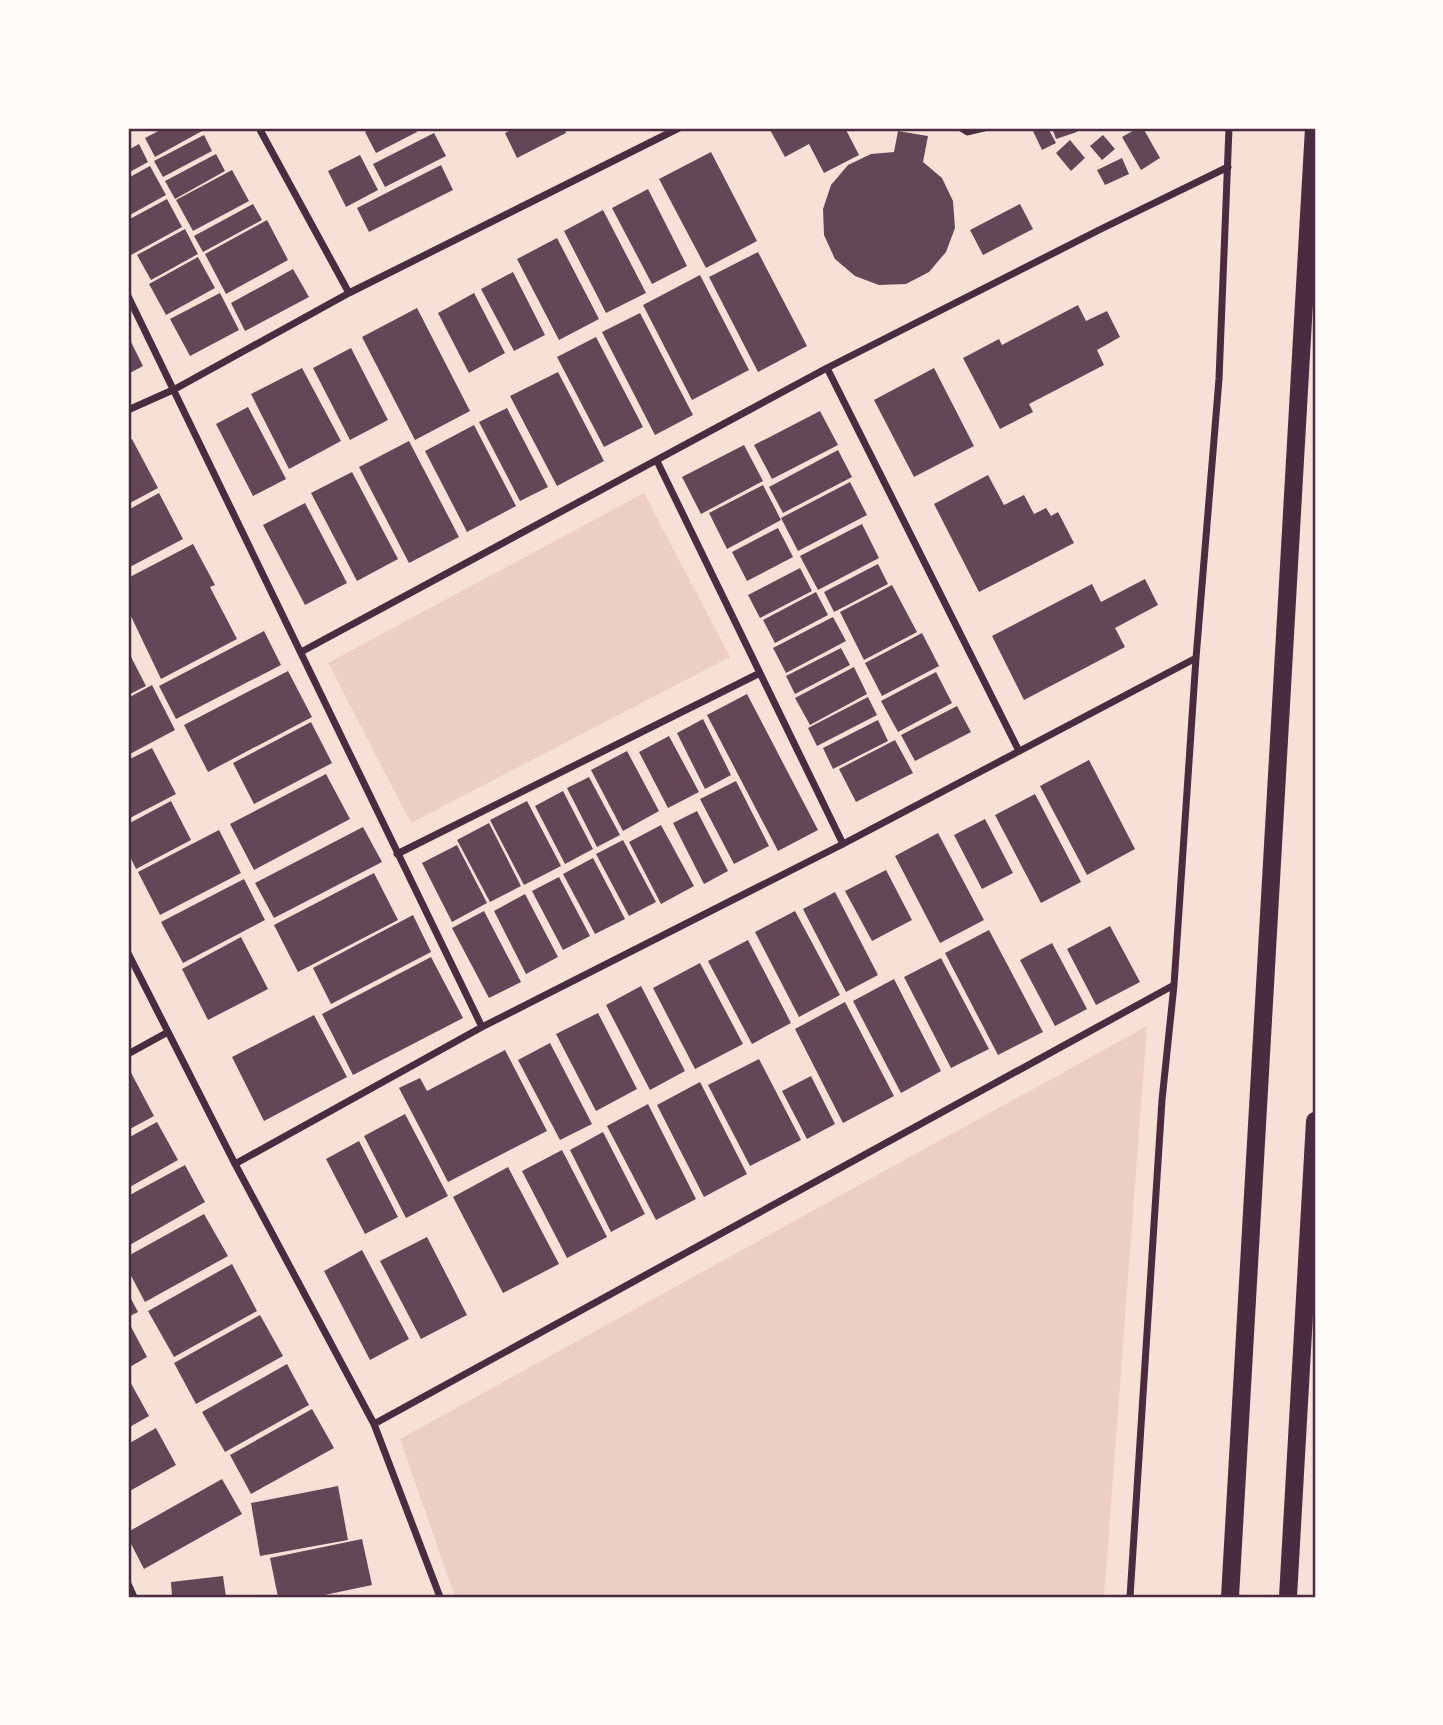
<svg xmlns="http://www.w3.org/2000/svg" width="1443" height="1725" font-family="'Varela Round',sans-serif">
  <style>
    .green { fill: #ebcfc5 }
    .building { fill: #644757 }
    .lines { fill: none; stroke-linecap: round; stroke-linejoin: round }
    .service { stroke: #4a2c40; stroke-width: 5 }
    .minor { stroke: #4a2c40; stroke-width: 7 }
    .primary { stroke: #4a2c40; stroke-width: 18 }
    .neatline { fill: none; stroke: #4a2c40; stroke-width: 2.5 }
  </style>
  <rect width="100%" height="100%" fill="#f7e1d7"/>
  <path class="green" d="M644,493L730,657L411,823L328,663Z
    M1147,1026L1104,1597H455L400,1439Z"/>
  <path class="building" d="M164,128H200L202,131L155,157L145,138Z
    M373,128H415L417,132L376,153L365,132Z
    M515,128H564L566,133L517,158L505,133Z
    M769,128H845L859,155L824,173L809,144L785,157Z
    M1048,128L1056,143L1042,150L1032,129Z
    M1052,128H1075L1077,132L1056,139Z
    M1138,128H1143L1160,158L1141,170L1122,137Z
    M898,131L928,136L923,162L942,178L953,201L955,228L946,252L929,272L906,284L879,285L855,276L835,259L824,235L823,209L831,185L848,165L871,154L894,152Z
    M434,133L446,156L385,187L373,164Z
    M204,135L212,151L163,177L154,161Z
    M1103,135L1115,149L1102,160L1090,146Z
    M1070,140L1085,158L1071,171L1056,153Z
    M139,144L148,162L128,173V150Z
    M711,152L757,241L706,268L659,179Z
    M216,154L225,171L175,199L165,181Z
    M360,155L378,190L346,207L328,171Z
    M1122,158L1129,174L1105,185L1097,170Z
    M441,165L453,190L369,232L357,208Z
    M150,166L166,195L128,216V178Z
    M232,170L249,201L193,231L176,200Z
    M648,189L687,266L652,284L612,208Z
    M167,199L182,227L131,255L128,248V220Z
    M253,204L262,220L203,252L194,236Z
    M1020,204L1033,229L983,255L970,230Z
    M603,210L646,293L606,313L564,231Z
    M267,220L288,260L226,294L205,254Z
    M185,229L198,254L151,280L137,255Z
    M557,238L599,319L559,340L517,259Z
    M758,252L807,346L758,372L709,277Z
    M198,257L215,288L166,315L149,284Z
    M293,269L309,297L245,331L231,303Z
    M513,272L545,335L514,351L481,289Z
    M700,275L749,370L692,400L643,305Z
    M220,293L239,330L190,356L170,319Z
    M474,293L505,353L469,373L438,313Z
    M1078,305L1086,321L1107,311L1120,337L1097,350L1104,365L1029,404L1033,412L1000,429L963,358L999,339L1002,345Z
    M417,308L470,411L415,440L362,337Z
    M640,313L693,415L655,435L602,332Z
    M128,336L143,366L128,374Z
    M596,337L643,427L604,447L557,357Z
    M351,348L388,420L350,440L313,368Z
    M302,368L341,441L289,469L251,394Z
    M934,368L974,446L914,477L874,400Z
    M558,372L604,461L557,486L510,396Z
    M248,407L286,479L253,496L216,424Z
    M507,408L548,487L520,501L479,422Z
    M820,411L838,445L772,479L754,445Z
    M474,425L516,506L467,532L425,451Z
    M132,439L158,488L128,504V441Z
    M409,441L459,537L409,563L359,467Z
    M744,445L763,481L701,514L682,477Z
    M838,450L852,477L783,513L769,487Z
    M352,472L398,559L357,581L311,493Z
    M988,475L1004,505L1024,495L1034,514L1046,508L1051,516L1058,512L1074,543L979,592L934,504Z
    M850,482L867,515L798,551L781,518Z
    M763,485L781,520L727,549L709,513Z
    M159,493L183,539L128,568V510Z
    M305,503L347,583L305,605L263,525Z
    M862,524L879,558L818,590L800,556Z
    M778,528L793,557L747,581L732,552Z
    M193,544L215,585L210,587L237,639L161,679L128,610V578Z
    M878,564L888,584L834,612L824,592Z
    M800,568L812,591L760,618L748,595Z
    M1145,579L1158,605L1115,628L1125,647L1024,700L992,636L1092,584L1101,602Z
    M892,585L917,632L864,660L840,612Z
    M816,592L828,615L775,643L763,620Z
    M833,617L846,641L786,673L773,648Z
    M264,631L281,665L176,719L159,686Z
    M922,633L939,666L882,696L865,663Z
    M841,648L850,665L795,694L786,676Z
    M128,651L146,686L128,695Z
    M854,667L867,694L810,725L795,698Z
    M288,671L312,717L208,772L184,725Z
    M936,672L952,703L898,732L881,701Z
    M152,685L175,730L128,755V698Z
    M747,694L818,830L778,851L707,715Z
    M868,697L877,715L817,746L808,728Z
    M957,706L971,732L915,761L901,735Z
    M703,719L731,775L705,789L677,733Z
    M878,720L888,741L833,769L823,748Z
    M311,722L332,763L254,804L233,763Z
    M669,736L699,792L668,808L639,752Z
    M895,740L913,773L856,802L839,769Z
    M152,748L176,794L128,819V760Z
    M627,751L659,811L623,831L591,770Z
    M1089,760L1135,849L1087,875L1040,786Z
    M326,774L350,819L254,870L230,824Z
    M589,777L620,835L597,847L567,788Z
    M736,781L769,846L734,864L700,799Z
    M563,791L593,849L565,864L535,806Z
    M1035,794L1081,882L1041,903L995,815Z
    M171,801L191,840L136,869L128,852V824Z
    M527,801L561,866L524,885L490,820Z
    M697,811L728,871L704,884L673,823Z
    M985,819L1013,873L982,889L954,835Z
    M489,823L521,886L490,902L457,840Z
    M661,825L694,886L661,904L629,842Z
    M363,827L382,862L274,918L255,883Z
    M219,830L241,873L160,915L138,872Z
    M938,833L984,920L940,943L895,856Z
    M623,840L656,902L629,916L596,854Z
    M457,845L487,903L452,922L422,863Z
    M593,858L625,919L595,934L563,874Z
    M886,870L912,920L872,941L845,891Z
    M374,873L398,920L298,972L274,925Z
    M559,877L590,936L563,950L532,891Z
    M244,879L265,920L183,963L161,922Z
    M835,892L878,975L846,992L803,909Z
    M525,894L558,957L526,974L494,911Z
    M484,911L521,982L489,998L452,928Z
    M795,911L840,995L799,1017L755,932Z
    M413,915L431,952L331,1004L313,968Z
    M1110,926L1140,982L1096,1005L1067,949Z
    M989,930L1043,1032L998,1055L945,953Z
    M241,937L268,989L208,1020L182,969Z
    M748,940L791,1023L752,1044L708,961Z
    M1052,943L1087,1009L1055,1026L1020,960Z
    M431,957L463,1018L353,1075L322,1014Z
    M941,958L989,1049L951,1068L904,977Z
    M700,963L743,1044L695,1069L653,988Z
    M894,979L941,1071L901,1093L853,1001Z
    M641,986L685,1071L650,1090L606,1005Z
    M845,1002L894,1096L843,1123L795,1029Z
    M598,1013L637,1089L596,1111L556,1034Z
    M314,1015L347,1077L264,1121L232,1057Z
    M550,1043L592,1124L560,1140L518,1060Z
    M505,1050L547,1131L448,1182L399,1088L420,1078L427,1091Z
    M759,1059L801,1140L750,1166L708,1085Z
    M128,1067L154,1116L128,1130Z
    M811,1076L835,1124L807,1139L782,1091Z
    M700,1082L747,1174L704,1197L657,1105Z
    M648,1104L696,1199L656,1220L607,1126Z
    M405,1114L448,1196L406,1218L364,1136Z
    M157,1122L178,1160L128,1188V1138Z
    M603,1132L645,1214L611,1232L570,1150Z
    M359,1141L398,1217L365,1234L326,1159Z
    M562,1150L607,1237L567,1258L522,1171Z
    M185,1165L205,1202L128,1246V1196Z
    M508,1167L559,1264L503,1293L453,1197Z
    M204,1214L228,1256L145,1302L128,1270V1256Z
    M427,1237L467,1315L421,1339L380,1261Z
    M362,1250L409,1339L370,1360L324,1271Z
    M232,1264L257,1311L174,1357L148,1311Z
    M128,1293L138,1312L128,1317Z
    M260,1315L283,1356L196,1404L174,1363Z
    M128,1321L147,1357L128,1368Z
    M287,1364L309,1405L225,1452L202,1412Z
    M128,1378L149,1416L128,1428Z
    M312,1409L334,1448L251,1494L230,1455Z
    M156,1428L176,1465L128,1492V1444Z
    M222,1479L242,1514L144,1569L128,1538V1532Z
    M338,1486L348,1540L260,1556L251,1503Z
    M362,1539L372,1585L315,1597H278L270,1558Z
    M223,1576L226,1597H172L171,1582Z"/>
  <g class="lines">
    <path class="service" d="M959,128L967,133L988,128"/>
    <path class="minor" d="M259,128L349,293
      M128,296L482,1027
      M827,368L1019,751
      M128,410L175,389L349,293L679,128
      M657,461L843,844
      M301,652L827,368L1101,229L1228,167
      M397,854L760,673
      M128,953L235,1164L374,1424L440,1597
      M128,1054L168,1032
      M235,1164L482,1027L843,844L1196,658
      M374,1424L1174,985
      M128,1584L134,1597
      M1130,1597L1162,1100L1174,985L1196,658L1219,379L1229,128"/>
    <path class="primary" d="M1230,1597L1314,128
      M1288,1597L1315,1121"/>
  </g>
  <rect width="1443" height="1725" fill="none" stroke="#fffaf5" stroke-width="259"/>
  <rect x="130" y="130" width="1184" height="1466" class="neatline"/>
</svg>
